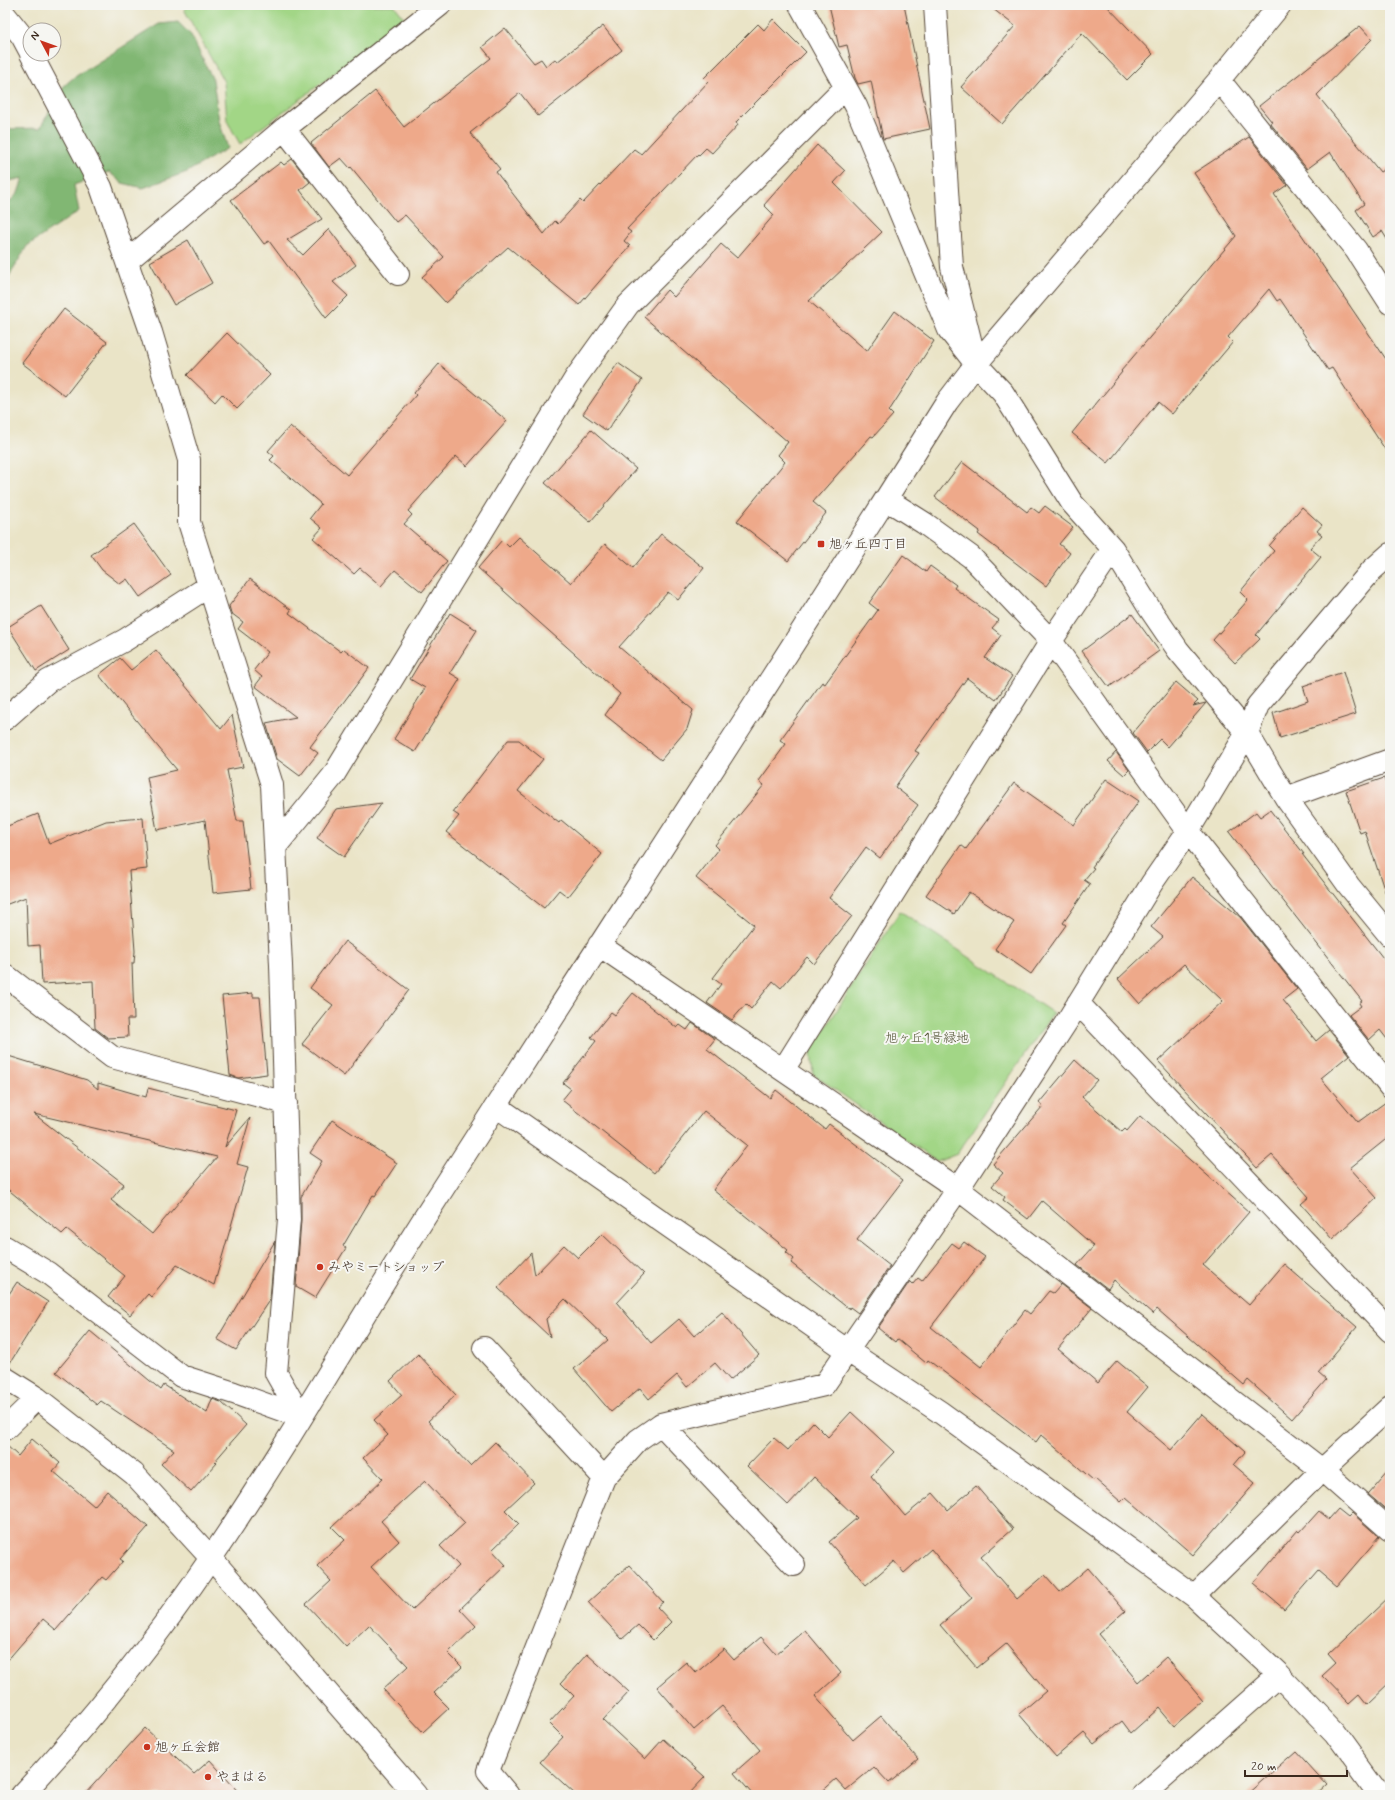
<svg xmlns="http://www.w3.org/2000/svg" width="1395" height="1800" font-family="Mynerve,'Klee One',sans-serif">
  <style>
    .green { fill: #a2d686; stroke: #6e8052 }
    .forest { fill: #81b773; stroke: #5e7048 }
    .building { fill: #eea98a; fill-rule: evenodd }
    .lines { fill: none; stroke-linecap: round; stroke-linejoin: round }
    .minor-casing { stroke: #554637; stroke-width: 24 }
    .minor { stroke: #fff; stroke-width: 22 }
    .poi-dot { fill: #c8321e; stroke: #f6f6f2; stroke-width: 1.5 }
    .labels { text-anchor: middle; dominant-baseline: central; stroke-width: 4; stroke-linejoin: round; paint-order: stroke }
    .poi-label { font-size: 13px; fill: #3b2a1e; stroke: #f6f6f2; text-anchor: start }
    .park-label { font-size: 13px; fill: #555538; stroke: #f6f6f2 }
  </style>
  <rect width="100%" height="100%" fill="#f6f6f2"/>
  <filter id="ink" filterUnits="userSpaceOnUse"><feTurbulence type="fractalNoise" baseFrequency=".025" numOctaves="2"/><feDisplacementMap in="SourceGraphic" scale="8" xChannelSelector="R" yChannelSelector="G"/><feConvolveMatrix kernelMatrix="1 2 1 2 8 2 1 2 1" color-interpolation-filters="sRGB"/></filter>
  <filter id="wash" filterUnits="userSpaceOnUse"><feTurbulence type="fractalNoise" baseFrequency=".012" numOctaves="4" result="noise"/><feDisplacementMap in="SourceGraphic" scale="16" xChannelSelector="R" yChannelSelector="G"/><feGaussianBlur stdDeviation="0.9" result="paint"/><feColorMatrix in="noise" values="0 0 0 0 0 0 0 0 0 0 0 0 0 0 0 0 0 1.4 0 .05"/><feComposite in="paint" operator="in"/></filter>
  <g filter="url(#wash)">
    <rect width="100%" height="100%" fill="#eae4c7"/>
    <path class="green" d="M185,5H394L406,20L240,144L227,121L224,82L185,11Z
      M900,911L1053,1013L957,1154L937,1162L813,1074L811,1051Z"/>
    <path class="forest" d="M178,22L191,35L213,80L219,121L228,148L187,172L143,188L122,183L109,172L74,185L79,211L27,246L5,283V206L18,193L23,178L5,182V129L40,128L64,86L73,78L159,24Z"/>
    <g id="blocks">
      <path class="building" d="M829,5H904L930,129L883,139L871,81L858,84L855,78L847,45L839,47Z
        M988,5H1106L1153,54L1127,80L1082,33L1002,124L961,87L1015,26Z
        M773,19L806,52L736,122L738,125L712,153L706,148L699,155L698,154L627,229L631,232L624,241L630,246L579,305L508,247L446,303L422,277L444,257L405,215L396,222L351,167L350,168L341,158L329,167L311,143L375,91L404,127L491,58L482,47L505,28L534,63L541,59L546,66L555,59L557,62L603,26L622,50L538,116L520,93L470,133L500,169L496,172L544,234L555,221L558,224L580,200L583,203L634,149L641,154L708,82L704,78L758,24L764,30Z
        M1360,26L1372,39L1317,95L1380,172L1390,166V244L1382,231L1373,237L1356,210L1364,204L1330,152L1307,169L1270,123L1272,122L1259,106Z
        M1249,137L1287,185L1274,194L1390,365V457L1332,368L1328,370L1280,299L1277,301L1269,289L1228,337L1233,342L1172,414L1158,402L1108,463L1072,433L1122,372L1121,371L1236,236L1194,173Z
        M817,145L845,171L834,183L882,232L809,301L867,351L895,311L934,341L889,411L893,415L873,437L871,436L813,502L826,513L788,561L737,521L785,462L778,455L788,442L644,317L667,290L674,297L721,244L737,258L774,215L764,205Z
        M292,159L310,182L300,190L322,219L287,240L303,255L329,229L356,265L333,282L348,296L326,318L269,241L264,244L231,200L281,162L284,165Z
        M188,240L212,283L174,305L150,262Z
        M64,309L107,342L65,396L22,363Z
        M227,333L270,375L237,409L222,394L215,402L187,375Z
        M618,363L642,380L607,431L583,414Z
        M439,364L507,421L467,466L456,456L408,511L412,515L404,524L447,561L422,592L395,570L381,586L360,568L354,574L313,538L322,528L310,518L321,504L270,460L274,456L268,451L290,426L347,475L416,395L414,393Z
        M591,430L636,469L590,522L545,483Z
        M962,462L1027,512L1031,507L1039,513L1045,506L1073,527L1059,544L1070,553L1046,586L978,534L980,531L935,497Z
        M1302,507L1322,525L1317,531L1322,535L1310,548L1321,557L1256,635L1260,639L1235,663L1213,640L1248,600L1240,592L1274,551L1269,546Z
        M134,524L171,575L140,597L127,579L120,584L102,570L91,555Z
        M661,534L704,568L678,600L668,592L619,647L693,710L687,729L661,760L605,715L620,694L478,568L502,540L509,547L519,537L571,583L605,544L633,568Z
        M903,555L926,572L930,566L956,585L954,588L999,620L992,628L1001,635L985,658L1012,676L996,700L967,678L915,751L919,753L895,787L918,805L880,858L866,847L829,898L852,916L814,964L807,957L781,988L773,981L751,1009L746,1004L732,1020L707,1003L721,984L713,978L754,925L696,878L719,849L715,845L764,785L759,781L786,744L780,740L822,682L825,684L878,610L869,603Z
        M250,579L291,610L289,613L341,652L344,649L369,668L310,747L318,753L300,776L277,759L266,723L296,717L255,686L262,677L254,670L268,652L238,629L243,622L231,613L229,606Z
        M41,606L69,650L36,671L8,627Z
        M450,613L477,630L450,673L460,679L415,752L394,739L425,688L410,679Z
        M1132,614L1159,651L1109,687L1082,651Z
        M156,650L221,729L232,715L243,767L227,770L237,821H243L251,889L213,893L205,820L157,830L147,777L177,770L99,675L120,658L131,670Z
        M1343,672L1356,714L1280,738L1273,713L1308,701L1303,686Z
        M1176,682L1198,701L1193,706L1206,703L1168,747L1160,739L1147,752L1133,733Z
        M508,740H519L543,759L518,791L559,823L561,820L602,854L568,897L559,890L544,908L446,832L459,816L453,812Z
        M1116,752L1129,770L1124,775L1108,761Z
        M1384,778L1390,796V891L1385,892L1365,831L1360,833L1346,791Z
        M1106,779L1139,801L1092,867L1094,868L1084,880L1090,884L1063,923L1066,925L1031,974L995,949L1014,922L969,892L954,914L926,895L961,845L966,849L1014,783L1074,825Z
        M382,803L344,857L317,838L336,809Z
        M1270,810L1304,854H1302L1390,967V1043L1380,1030L1369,1040L1349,1015L1361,1006L1359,1003L1362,1001L1229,832L1256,812L1260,817Z
        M38,814L49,844L106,821L143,818L147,869L129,871L135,951L134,963H132L134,1019H127L128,1037L108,1038L95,1028L93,981L42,984L40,945L28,946L26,897L5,905V827Z
        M1192,877L1240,917L1297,989L1283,1000L1316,1041L1329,1030L1349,1055L1321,1078L1358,1122L1390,1099V1136L1350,1168L1377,1198L1332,1239L1301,1204L1309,1197L1272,1155L1257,1168L1158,1061L1223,1001L1184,964L1140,1004L1118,979L1163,937L1151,927Z
        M345,941L409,990L344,1076L302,1044L333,1005L310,988Z
        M253,993V997H260L267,1074L238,1078L230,1075L222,996Z
        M633,993L677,1028L680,1025L687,1030L692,1023L715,1039L707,1049L770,1098L776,1090L825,1129L829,1124L903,1180L857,1240L890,1266L858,1313L850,1307L849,1309L791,1263L794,1259L786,1252L788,1250L713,1190L747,1145L704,1111L654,1173L562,1100L571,1089L563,1083L596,1041L591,1037L611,1012L615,1015Z
        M5,1055L87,1080L98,1089V1083L146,1097L148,1088L236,1110L225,1147L250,1118L237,1164L248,1167L214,1285L177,1265L151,1297L148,1294L130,1315L108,1297L125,1276L67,1229L62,1234L5,1187ZM34,1114L158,1143L217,1157L152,1234L111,1200L124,1184Z
        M1075,1060L1097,1080L1082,1097L1122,1132L1125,1129L1127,1131L1140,1116L1249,1212L1203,1265L1249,1305L1284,1264L1357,1327L1318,1373L1326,1380L1292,1419L1248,1380L1244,1385L1157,1309L1153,1314L1114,1280L1108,1289L1077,1265L1094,1246L1042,1201L1028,1219L1003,1200L1005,1197L992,1186L1003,1173L993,1164L1043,1106L1039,1103Z
        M332,1120L397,1163L375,1196L373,1195L343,1246L346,1248L315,1298L296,1287L301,1220V1197L322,1161L310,1153Z
        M602,1234L644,1274L617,1303L651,1343L679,1319L694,1336L722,1312L759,1355L730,1380L715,1363L687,1387L677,1375L649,1399L640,1388L611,1412L574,1369L608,1340L565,1299L546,1319L550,1337L498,1288L531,1253L535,1275L564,1245L578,1258Z
        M275,1241L270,1299L236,1350L217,1339Z
        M964,1242L985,1257L931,1327L981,1367L1025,1310L1030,1314L1049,1291L1053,1293L1061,1284L1092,1308L1058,1349L1098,1383L1117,1361L1148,1387L1127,1412L1171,1450L1202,1414L1245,1452L1234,1465L1255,1483L1193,1555L1126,1497L1121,1502L1095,1479L1093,1480L1041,1435L1036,1442L928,1360L926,1363L897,1339L895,1342L878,1328L910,1281L913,1284L918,1278L922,1281L952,1243L959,1248Z
        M17,1282L48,1302L8,1366H5V1300Z
        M90,1331L161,1390L164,1385L207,1413L212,1399L221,1402L246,1425L215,1461L217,1463L191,1492L161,1464L174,1450L101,1401L97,1405L56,1372Z
        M418,1354L456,1395L428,1421L470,1466L495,1442L534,1483L505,1510L519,1524L492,1550L506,1565L460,1609L476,1626L448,1653L462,1667L434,1693L449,1708L423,1732L383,1689L408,1666L369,1625L346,1647L306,1604L331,1581L317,1566L345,1540L332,1527L383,1479L363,1458L388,1435L374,1420L402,1395L390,1381ZM425,1481L465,1523L440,1546L459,1566L412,1610L371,1567L399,1541L381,1521Z
        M851,1412L894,1452L871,1476L905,1516L933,1493L948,1510L976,1486L1013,1529L981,1557L1017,1599L1045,1575L1060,1592L1088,1568L1125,1611L1098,1634L1138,1682L1166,1657L1203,1701L1174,1726L1159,1708L1131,1733L1122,1721L1094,1744L1084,1733L1056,1757L1019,1714L1046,1691L1006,1644L977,1668L940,1625L972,1598L931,1549L904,1573L894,1561L866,1585L829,1542L857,1518L814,1477L788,1505L747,1466L774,1438L788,1450L813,1422L828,1437Z
        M32,1439L60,1463L53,1471L94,1506L107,1491L148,1527L120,1559L123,1561L106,1580L102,1577L56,1630L43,1619L5,1663V1444L18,1456Z
        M1390,1469V1513L1368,1494Z
        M1338,1509L1348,1517L1352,1513L1379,1537L1337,1586L1318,1570L1284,1609L1253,1583L1298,1530L1300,1532L1319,1511L1329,1519Z
        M629,1565L663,1602L657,1607L671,1622L653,1640L638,1625L622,1639L588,1602Z
        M1390,1595V1681L1366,1704L1358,1694L1348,1703L1322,1676L1336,1663L1328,1654Z
        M805,1630L841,1673L815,1696L853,1740L881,1716L918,1759L889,1783L874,1767L846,1790L836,1779L818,1795H753L734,1773L760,1750L722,1706L694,1730L657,1687L686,1662L696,1673L724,1649L734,1660L761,1637L776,1654Z
        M587,1654L629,1692L603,1720L645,1759L663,1739L705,1777L688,1795H576L540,1762L563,1737L549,1723L574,1696L561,1683Z
        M145,1728L194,1774L210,1760L241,1795H84Z
        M1296,1751L1325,1783L1312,1795H1246Z"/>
    </g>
  </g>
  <g filter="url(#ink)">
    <use href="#blocks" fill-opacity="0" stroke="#554637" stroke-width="1"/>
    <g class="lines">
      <defs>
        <path id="minor" d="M800,5L856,106L949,330L976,364L952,267L935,5
          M5,15L22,36L30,51
          M1219,80L1356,250L1390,303
          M284,129L398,274
          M127,261L284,129L440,5
          M976,364L1003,393L1072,503L1113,549L1148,606L1178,650L1247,733L1286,798L1349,886L1390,936
          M886,499L924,523L971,557L1051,641L1188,831L1390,1087
          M5,719L48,681L125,640L209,586
          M1286,798L1390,760
          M276,846L333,776L575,379L628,305L845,88
          M599,945L958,1189L1322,1470L1390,1530
          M5,975L112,1057L286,1103
          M1078,1003L1390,1331
          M783,1070L1051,641L1113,549
          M496,1106L848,1351L940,1412L1194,1596L1279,1675L1335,1733L1380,1795
          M5,1247L48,1273L181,1376L234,1393L301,1417L276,1373L289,1219L281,965L272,785L189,522V460L151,332L101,187L31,54
          M484,1348L604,1478
          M5,1378L37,1398L134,1474L211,1558L416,1795
          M661,1424L794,1565
          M5,1429L37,1398
          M1194,1596L1322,1470L1390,1407
          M22,1795C91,1721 154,1642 211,1558C288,1445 356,1325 430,1209C602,940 777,673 947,402L976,364L1219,80L1280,5
          M508,1795L488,1771L604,1478L638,1440L661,1424L824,1385L958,1189L1069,1018L1152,883L1188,831L1247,733L1258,705L1372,570L1390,554
          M1143,1795L1279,1675"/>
      </defs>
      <use href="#minor" class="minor-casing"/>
      <use href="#minor" class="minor"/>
    </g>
  </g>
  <g class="poi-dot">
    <rect x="817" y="540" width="8" height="8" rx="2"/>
    <circle cx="320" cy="1267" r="4"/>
    <circle cx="147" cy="1747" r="4"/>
    <circle cx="208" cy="1777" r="4"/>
  </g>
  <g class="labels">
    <g class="poi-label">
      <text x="829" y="544">旭ヶ丘四丁目</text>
      <text x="328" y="1267">みやミートショップ</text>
      <text x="155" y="1747">旭ヶ丘会館</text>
      <text x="216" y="1777">やまはる</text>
    </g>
    <g class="park-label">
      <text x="927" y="1038">旭ヶ丘1号緑地</text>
    </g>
  </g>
  <rect width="1395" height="1800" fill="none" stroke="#f6f6f2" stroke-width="20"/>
  <g transform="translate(42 42) rotate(311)"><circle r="19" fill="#f6f6f2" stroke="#aba49d"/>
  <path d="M0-3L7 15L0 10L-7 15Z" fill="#c8321e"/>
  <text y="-6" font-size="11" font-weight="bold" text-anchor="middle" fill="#3b2a1e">N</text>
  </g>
  <path d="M1245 1770v6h102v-6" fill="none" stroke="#3b2a1e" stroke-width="2"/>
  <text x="1251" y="1770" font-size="12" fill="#3b2a1e" stroke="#f6f6f2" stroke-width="3" paint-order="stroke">20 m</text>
</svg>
